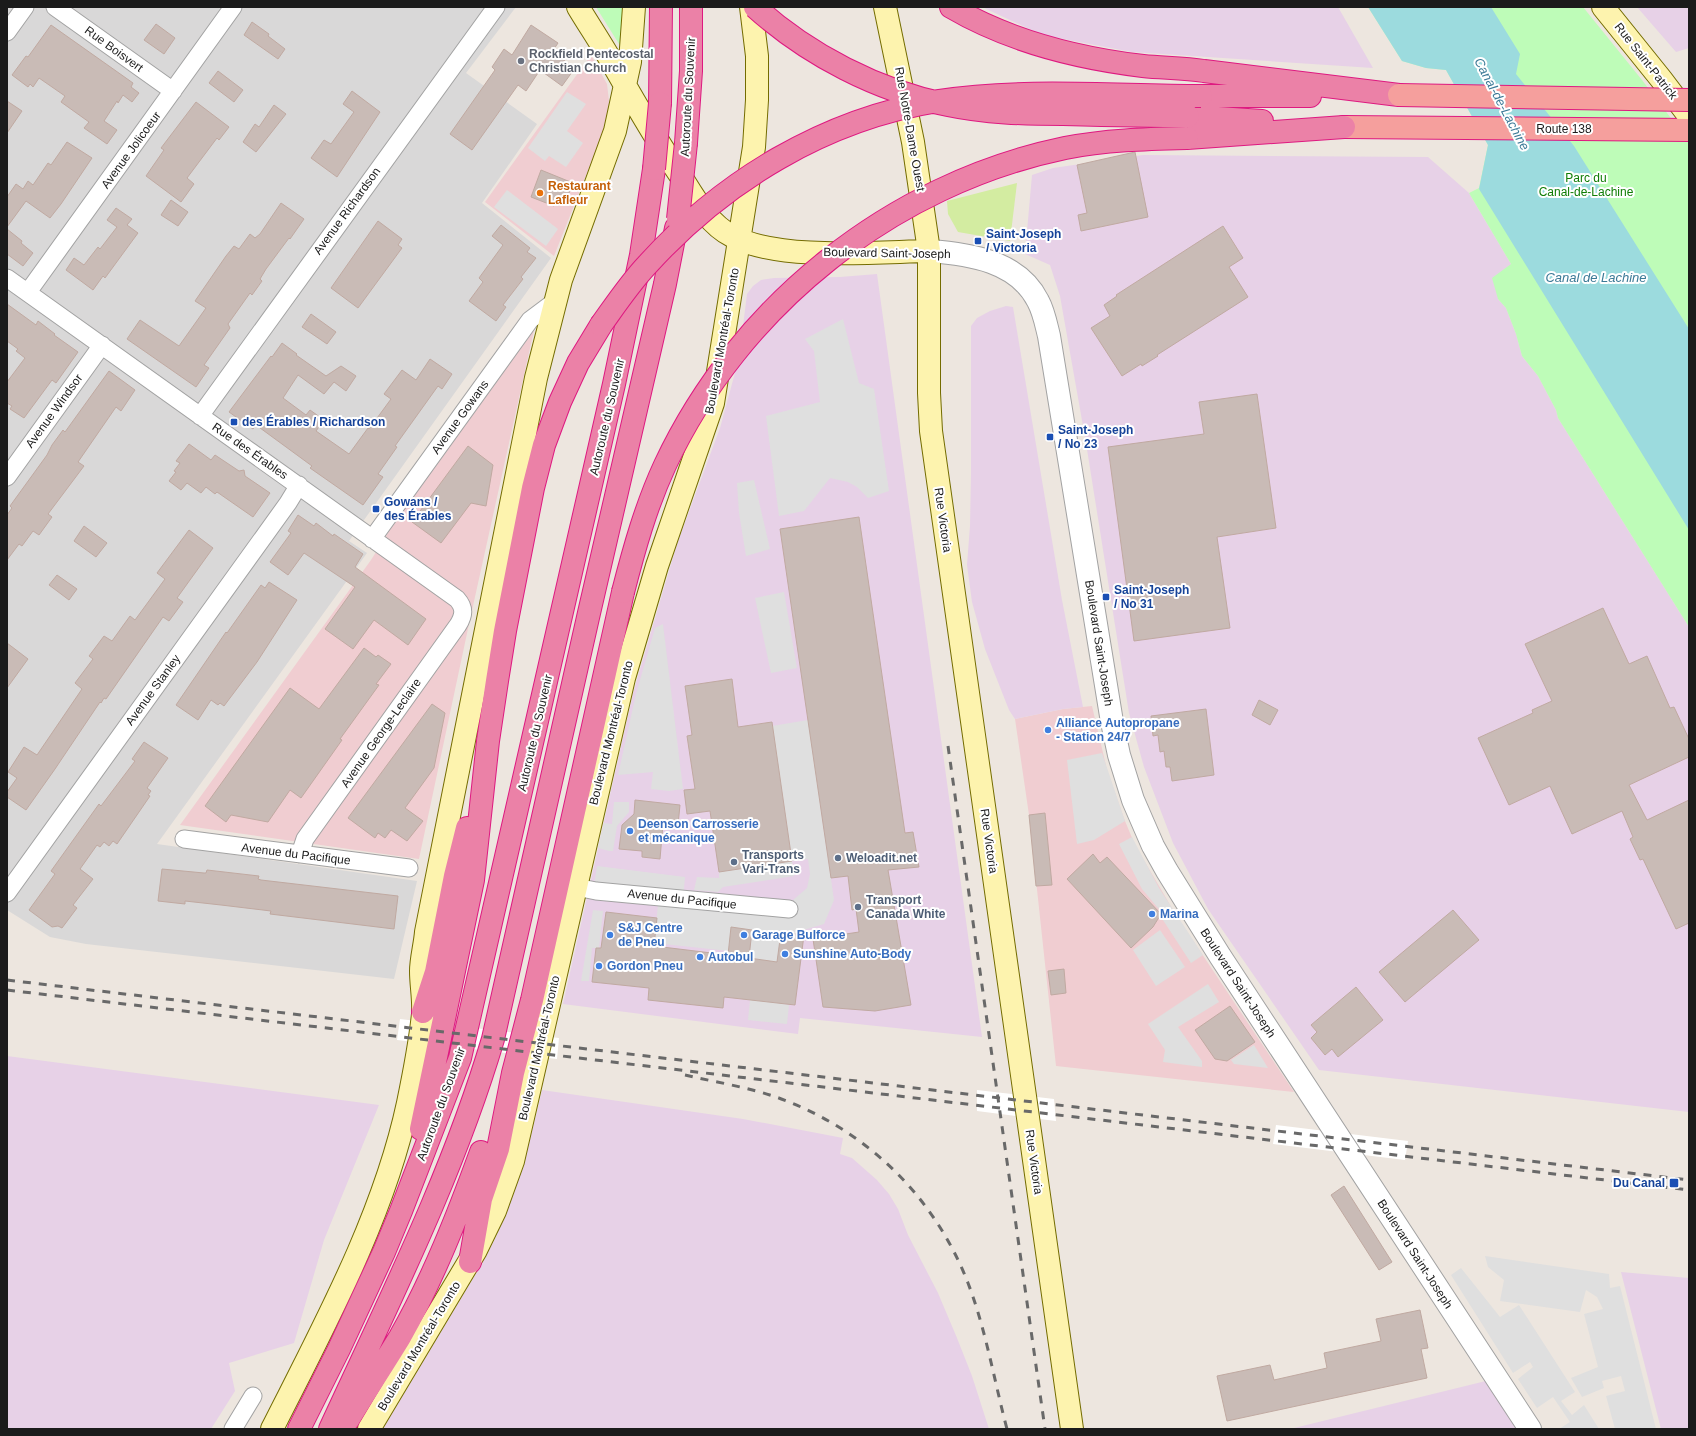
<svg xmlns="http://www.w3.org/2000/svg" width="1696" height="1436" font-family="Arial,sans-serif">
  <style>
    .residential { fill: #d9d8d8 }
    .commercial { fill: #f0cdd1 }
    .industrial { fill: #e7d1e7 }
    .grass { fill: #d3eca1 }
    .park { fill: #befcb8 }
    .parking { fill: #dfdfdf }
    .water { fill: #9cdbde }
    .pier { fill: #fff }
    .building { fill: #c9bbb6; stroke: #c0a9a1 }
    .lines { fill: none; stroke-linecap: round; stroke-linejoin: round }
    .minor-casing { stroke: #a2a2a2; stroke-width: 19 }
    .tertiary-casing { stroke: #a2a2a2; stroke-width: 24 }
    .secondary-casing { stroke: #746c00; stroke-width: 24 }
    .trunk-casing { stroke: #de1980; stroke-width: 24 }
    .motorway-casing { stroke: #de1980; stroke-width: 24 }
    .minor { stroke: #fff; stroke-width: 17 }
    .tertiary { stroke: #fff; stroke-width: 22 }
    .secondary { stroke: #fdf3ae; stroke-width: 22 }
    .trunk { stroke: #f59f9d; stroke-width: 22 }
    .motorway { stroke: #eb81a7; stroke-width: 22 }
    .rail { stroke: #696969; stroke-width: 3; stroke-dasharray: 8 8; stroke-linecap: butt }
    .trunk-bridge-casing { stroke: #de1980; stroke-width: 24; stroke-linecap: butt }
    .motorway-bridge-casing { stroke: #de1980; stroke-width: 24; stroke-linecap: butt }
    .trunk-bridge { stroke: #f59f9d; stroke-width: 22 }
    .motorway-bridge { stroke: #eb81a7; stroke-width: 22 }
    .worship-dot { fill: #6b7280; stroke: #fff; stroke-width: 1.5 }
    .food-dot { fill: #e8710a; stroke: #fff; stroke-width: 1.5 }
    .transit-dot { fill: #1a4fb4; stroke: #fff; stroke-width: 1.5 }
    .shop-dot { fill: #3f7fe0; stroke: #fff; stroke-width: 1.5 }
    .service-dot { fill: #5c6f8a; stroke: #fff; stroke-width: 1.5 }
    .labels { text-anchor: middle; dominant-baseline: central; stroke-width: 4; stroke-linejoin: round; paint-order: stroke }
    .street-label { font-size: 12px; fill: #1b1b1b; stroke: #fff }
    .worship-label { font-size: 12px; font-weight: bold; fill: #5b616d; stroke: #fff; text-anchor: start }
    .park-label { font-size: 12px; fill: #107d05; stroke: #fff }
    .food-label { font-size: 12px; font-weight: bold; fill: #c56008; stroke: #fff; text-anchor: start }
    .transit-label { font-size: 12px; font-weight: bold; fill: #164399; stroke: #fff; text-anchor: start }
    .shop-label { font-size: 12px; font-weight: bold; fill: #366cbe; stroke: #fff; text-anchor: start }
    .service-label { font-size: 12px; font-weight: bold; fill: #4e5e75; stroke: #fff; text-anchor: start }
    .water-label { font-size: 13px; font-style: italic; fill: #3c7a97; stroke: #fff }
  </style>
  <rect width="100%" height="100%" fill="#ede6df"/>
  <path class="residential" d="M7,7H516L466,73L537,124L482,203L551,258L349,541L367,553L157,844L417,881L394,979L86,944L50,937L7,910Z"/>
  <path class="commercial" d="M591,55L607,84L609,101L608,112L601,138L554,256L485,202Z
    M534,330L469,624L419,859L180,825L371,560L391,528Z
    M1092,706L1107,770L1125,821L1135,845L1176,915L1294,1092L1056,1066L1029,815L1015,719L1063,709Z"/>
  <path class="industrial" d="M982,7H1338L1373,68L1132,52L1042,35Z
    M1637,7H1689V48L1676,52Z
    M1143,155L1428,157L1469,193L1511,264L1498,299L1506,308L1516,334L1522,356L1538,376L1556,410L1558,418L1689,627V1112L1319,1070L1208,909L1173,843L1144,767L1129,713L1086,443L1060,296L1050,265L1025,254L1032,175L1053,168Z
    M877,274L982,1037L800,1018L798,1034L563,1004L633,693L677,544L720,428L739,358L747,294L753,286L761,280L774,278L840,277Z
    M1006,306L1013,307L1062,600L1083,707L1063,709L1015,719L1009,710L985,649L972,602L967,565L970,526L971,474V326L977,318L990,311Z
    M7,1056L379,1105L324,1240L294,1343L229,1363L235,1391L211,1429H7Z
    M542,1090L743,1119L843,1138L840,1154L852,1158L877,1180L889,1194L898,1209L908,1235L938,1293L957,1338L972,1376L989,1429H382L472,1280L496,1237L508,1208L525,1160Z
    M1621,1272L1689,1278V1429H1661Z
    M1494,1379L1522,1429H1290Z"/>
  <path class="grass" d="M1017,183L1010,241L958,232L948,214L947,201Z"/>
  <path class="park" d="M596,7H624L623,47L619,44Z
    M1368,7H1583L1642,80L1689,142V627L1558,418L1556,410L1538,376L1522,356L1516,334L1506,308L1498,299L1492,278L1511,264L1469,193L1479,188L1488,145L1446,70L1426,68L1402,61Z"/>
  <path class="parking" d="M567,92L586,104L567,131L583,143L566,167L549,156L545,161L528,148Z
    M507,190L558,229L546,246L494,207Z
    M843,319L859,383L874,389L889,491L868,498L857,487L848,482L830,478L804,511L779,516L766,416L820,402L814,351L805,339Z
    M754,480L770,549L746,556L739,513L737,483Z
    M784,592L797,668L771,673L755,598Z
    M663,624L683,789L669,791L651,789L653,772L618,775L636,694L655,628Z
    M808,720L834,900L824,924L803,930L797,934L781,932L772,1002L789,1005L787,1024L748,1020L750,1000H753L758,959L749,958L752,930L732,928L729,951L654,943L658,905L733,913L768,914L791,904L793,900L807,888L810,874L808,859L792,861L794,876L723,887L718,892L694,890L697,877L719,878V872L792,861L772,726Z
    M1102,753L1125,821L1094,840L1077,844L1067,760Z
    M614,802H629V812L617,826L613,851H609L598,848L604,823L612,824Z
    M1132,837L1159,888L1203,955L1191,963L1161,917L1163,914L1142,889L1119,844Z
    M597,866L685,877L683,899L594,885Z
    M593,910L603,911L599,948H592L589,981H581Z
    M1160,930L1185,967L1156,986L1133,950Z
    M1208,984L1219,1002L1178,1027L1202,1061V1067L1163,1062L1165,1050L1148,1024Z
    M1254,1045L1268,1068L1234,1064L1231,1060Z
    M1485,1256L1609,1274L1610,1288L1620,1286L1656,1429H1615L1606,1396L1625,1391L1621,1376L1602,1381L1604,1388L1582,1397L1571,1378L1598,1367L1584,1314L1603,1309L1597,1297L1586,1290L1580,1312L1500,1301L1504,1280L1488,1267Z
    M1461,1268L1500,1317L1519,1305L1575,1392L1561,1401L1572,1415L1584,1405L1599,1429H1559L1570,1422L1553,1397L1537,1408L1518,1379L1533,1367L1530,1362L1513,1373L1451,1275Z"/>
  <path class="water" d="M1368,7H1491L1520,54L1516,74L1574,146L1689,329V530L1479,189L1488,145L1446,70L1426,68L1402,61Z"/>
  <path class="pier" d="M400,1019L559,1038L557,1059L397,1040Z
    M977,1090L1054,1099L1056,1121L977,1111Z
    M1276,1125L1408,1141L1405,1160L1273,1144Z"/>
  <path class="building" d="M252,22L269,34L268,36L285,49L278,59L244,35Z
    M156,24L175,38L164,54L144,40Z
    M51,25L133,83L131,87L139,93L132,102L123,95L118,103L117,101L104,121L117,130L107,144L84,128L89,122L61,102L65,96L39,78L33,87L30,84L28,87L12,75L26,56L28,57Z
    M531,25L558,43L552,52L575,68L562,86L540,70L526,91L518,85L472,150L450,134L495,70L492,67L504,49L512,55Z
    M218,71L243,90L234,102L209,83Z
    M352,91L380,112L337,177L311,158L324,140L331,144L354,112L343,104Z
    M7,101L22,111L7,133Z
    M196,102L229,127L219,140L217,138L187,178L194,184L181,202L146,176L164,150L161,148Z
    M274,105L286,114L256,152L243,142L255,124L259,127Z
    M67,142L92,158L61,204L50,218L26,201L7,227V197L16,184L23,189L28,181L33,185L48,163L51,165Z
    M1135,152L1148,217L1081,231L1078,215L1087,213L1077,165Z
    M541,170L573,183L567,198L559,195L554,206L531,197Z
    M171,200L188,212L178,226L161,215Z
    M281,203L304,219L290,239L289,238L266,269L260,279L262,281L252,295L250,293L228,324L230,328L204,365L209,368L196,387L127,339L140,320L179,346L206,308L195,301L226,256L234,246L239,249L250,234L255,238L260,234Z
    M116,208L132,219L127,225L138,233L105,278L103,276L93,290L66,270L74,258L84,265L98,247L100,249L117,227L107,220Z
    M378,221L402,239L398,245L402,248L358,308L331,288Z
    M501,225L530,248L527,252L536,258L521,277L523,279L503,305L506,307L496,321L469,301L483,282L479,278L503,245L492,236Z
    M1223,226L1243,258L1229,267L1248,297L1157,355L1158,356L1142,366L1141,364L1122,376L1091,328L1110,316L1104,305L1117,296L1116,295Z
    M7,229L22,241L21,243L33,253L23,266L7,254Z
    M7,304L36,325L38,321L55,334L54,335L78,352L56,383L52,380L24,418L10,409L12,406L7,403V382L25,358L16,351L18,349L7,341Z
    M311,314L336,332L327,344L302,327Z
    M282,343L297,354L296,355L326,376L341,366L356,376L346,391L334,382L324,394L298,375L283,398L306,415L310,410L324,420L316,431L349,454L368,428L369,429L391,399L384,394L402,370L416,380L430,359L452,374L442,389L438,386L395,446L397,447L378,474L383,477L363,505L310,468L312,466L256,425L253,429L229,412L271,356L272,357Z
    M109,371L135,390L121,411L116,407L78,462L84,466L48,514L52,517L39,535L33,531L22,546L19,544L7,560V515L12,508L10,506L47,455L52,445L63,430L65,432Z
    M1257,394L1276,528L1217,537L1230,628L1134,641L1108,447L1204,434L1199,402Z
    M189,444L211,460L215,455L239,471L244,470L245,476L270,493L253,517L217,492L215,494L206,487L201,493L187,483L181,490L169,481L176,472L174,471L180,463L176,461Z
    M468,446L493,465L486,506L471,503L441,543L412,522Z
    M298,515L314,526L316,523L333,536L334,534L363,554L355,567L426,619L408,645L374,620L353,649L325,629L355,587L304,553L288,575L270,562L291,533L288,531Z
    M859,517L905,833L913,832L919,867L888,870L911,1005L875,1011L823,1007L813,939L859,932L856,909L852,910L848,876L831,878L780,529Z
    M84,526L107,543L96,557L74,541Z
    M189,530L213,548L177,598L183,602L169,621L163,617L106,699L104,698L101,703L100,702L55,769L26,810L7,797V792L17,778L8,772L24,747L37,755L82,689L75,683L93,659L89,656L104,636L112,641L130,616L135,620L165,579L157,573Z
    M57,575L77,589L69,600L49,585Z
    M269,582L297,600L257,662L224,706L220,703L218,705L211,700L198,720L176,705L226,632L227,633L261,585L265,588Z
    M1603,608L1629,664L1647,656L1670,708L1674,707L1689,739V757L1629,785L1647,820L1689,800V923L1676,929L1643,859L1640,860L1630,839L1633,837L1622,811L1572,834L1550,786L1509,805L1478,738L1533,713L1532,710L1552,701L1525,644Z
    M7,643L28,659L7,688Z
    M364,648L376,657L378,655L391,664L376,684L379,685L340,739L342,740L301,798L290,790L268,822L231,815L226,822L205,806L290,688L319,709Z
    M732,679L738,727L772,722L792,861L719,872L710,811L687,814L684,790L695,789L687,736L692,735L685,686Z
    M1259,700L1278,710L1270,725L1252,715Z
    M432,704L445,713L434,768L405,808L423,821L407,841L391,830L385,838L378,833L375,838L348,818Z
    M1206,709L1214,775L1172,781L1170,767H1166L1164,751L1160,752L1158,735L1153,736L1151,716Z
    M144,742L168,758L147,788L151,791L148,795L150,796L117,844L113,841L109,846L104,842L100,847L97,845L80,869L93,879L73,905L77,908L62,928L58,926L52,927L29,910L55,874L51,871L99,804L101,806L135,761L132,759Z
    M635,800L680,805L678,825L663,824L660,859L642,857V851L619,849L622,825L634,814Z
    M1045,813L1052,885L1036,886L1029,815Z
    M1093,854L1100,863L1107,857L1161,914L1153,927L1131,948L1067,879Z
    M162,869L204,873H206L207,870L259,876L258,879L261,880L398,896L394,929L270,914L271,911L221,905L185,901V904L158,901Z
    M1453,910L1479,940L1405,1002L1379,972Z
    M606,912L657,918L654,946L728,955L731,927L752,930L749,958L777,962L781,932L804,935L795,1005L724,997L723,1008L648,1000L649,988L592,982L596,948H601Z
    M1064,969L1066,993L1051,995L1048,971Z
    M1356,987L1383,1020L1338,1057L1332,1049L1325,1055L1311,1038L1317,1032L1311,1025Z
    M1230,1006L1255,1042L1227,1061L1215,1059L1195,1030Z
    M1344,1186L1392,1262L1379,1270L1331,1195Z
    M1420,1310L1428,1348L1421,1349L1427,1378L1227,1421L1217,1376L1270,1365L1274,1380L1327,1368L1324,1353L1381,1341L1376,1319Z"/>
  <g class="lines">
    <defs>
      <path id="minor" d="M55,7L173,91
        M7,32L25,7
        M7,278L457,599C465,608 464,615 458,625L305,839L300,854
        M28,292L233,7
        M200,416L496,7
        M7,477L102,345
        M372,539L530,320L554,302
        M184,839L409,868
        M576,887L596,891L789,909
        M7,893L288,503L299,485
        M233,1429L253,1396"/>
      <path id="tertiary" d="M929,251C970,254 1018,261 1038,301C1044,312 1046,324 1049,336L1112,722L1119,755L1133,800L1153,846L1167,871L1220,956L1530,1429"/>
      <path id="secondary" d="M578,7C590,27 603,46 614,66C635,103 656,140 680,175C694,197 708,224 732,236C779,261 876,252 929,251
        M885,7L913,142L929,251V393L931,431L1072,1429
        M1603,7L1661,79L1689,116
        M272,1429C324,1326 384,1216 408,1103C414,1074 420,1043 423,1014C424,1000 421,985 421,971C421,959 425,945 426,932L536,378L561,280L615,131L630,62L634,7
        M369,1429L476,1250L495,1211L513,1161L624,678L657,566L713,403L754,147L757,100V56L751,7"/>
      <path id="trunk" d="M1344,127L1689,130"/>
      <path id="motorway" d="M951,7C1009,41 1076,58 1143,66C1163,68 1184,68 1204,71C1269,79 1334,87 1399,95
        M1201,96H1310
        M660,103L661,7
        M1188,116L1262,121
        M1187,138L1344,127
        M686,143L691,71V7
        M423,1012L436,972L455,876L467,828
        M421,1129L473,880L488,741L497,681L505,631L533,488L544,445L560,402L578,363L601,325
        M470,1262L481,1199L498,1149L513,1073L532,1000L623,592
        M348,1420C365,1392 383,1365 400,1337C433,1279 458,1215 481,1152
        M299,1429L339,1349L384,1252L401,1211L460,1058L614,384L641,255L654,169
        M330,1429C389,1301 453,1174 493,1039L589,613L665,284L676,228"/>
    </defs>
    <use href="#minor" class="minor-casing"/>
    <use href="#tertiary" class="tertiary-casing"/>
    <use href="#secondary" class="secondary-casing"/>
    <use href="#trunk" class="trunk-casing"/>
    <use href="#motorway" class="motorway-casing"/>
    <use href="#minor" class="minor"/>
    <use href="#tertiary" class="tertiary"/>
    <use href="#secondary" class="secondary"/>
    <use href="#trunk" class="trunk"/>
    <use href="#motorway" class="motorway"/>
    <path class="rail" d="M948,746L1045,1429
      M7,980L1689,1180
      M7,990L1689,1190
      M685,1075C715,1082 747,1087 776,1097C864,1128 934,1195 968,1283C986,1330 994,1380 1007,1429"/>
    <defs>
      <path id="trunk-bridge" d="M1399,95L1689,100"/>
      <path id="motorway-bridge" d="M755,7C808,55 878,91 948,105C986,113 1024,114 1063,114C1104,115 1146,116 1188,116
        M654,169L660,103
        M678,219L686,143
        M601,325C616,304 630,283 647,265C723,181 825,119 938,101C1025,88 1114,96 1201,96
        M623,592C634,549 646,506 665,465C740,305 892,184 1065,148C1105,140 1146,139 1187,138"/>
    </defs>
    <use href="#trunk-bridge" class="trunk-bridge-casing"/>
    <use href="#motorway-bridge" class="motorway-bridge-casing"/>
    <use href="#trunk-bridge" class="trunk-bridge"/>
    <use href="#motorway-bridge" class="motorway-bridge"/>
  </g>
  <circle class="worship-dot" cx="521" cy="61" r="4"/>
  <circle class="food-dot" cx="540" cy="193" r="4"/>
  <g class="transit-dot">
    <rect x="974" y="237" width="8" height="8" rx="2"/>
    <rect x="230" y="418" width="8" height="8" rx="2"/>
    <rect x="1046" y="433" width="8" height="8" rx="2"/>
    <rect x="372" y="505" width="8" height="8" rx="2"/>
    <rect x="1102" y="593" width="8" height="8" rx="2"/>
    <rect x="1669" y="1178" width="10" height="10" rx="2"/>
  </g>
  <g class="shop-dot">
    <circle cx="1048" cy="730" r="4"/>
    <circle cx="630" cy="831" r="4"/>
    <circle cx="1152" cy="914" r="4"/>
    <circle cx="610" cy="935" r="4"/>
    <circle cx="744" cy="935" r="4"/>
    <circle cx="785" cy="954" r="4"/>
    <circle cx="700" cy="957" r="4"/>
    <circle cx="599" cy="966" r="4"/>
  </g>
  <g class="service-dot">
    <circle cx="838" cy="858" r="4"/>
    <circle cx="734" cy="862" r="4"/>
    <circle cx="858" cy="907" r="4"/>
  </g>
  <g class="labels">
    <g class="street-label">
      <text transform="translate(114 49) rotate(36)">Rue Boisvert</text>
      <text transform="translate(1646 61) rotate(52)">Rue Saint-Patrick</text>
      <text transform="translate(688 97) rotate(-87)">Autoroute du Souvenir</text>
      <text transform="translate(910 129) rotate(80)">Rue Notre-Dame Ouest</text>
      <text x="1564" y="129">Route 138</text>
      <text transform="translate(131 150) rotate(-54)">Avenue Jolicoeur</text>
      <text transform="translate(347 211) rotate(-54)">Avenue Richardson</text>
      <text transform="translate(887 253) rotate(1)">Boulevard Saint-Joseph</text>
      <text transform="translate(722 341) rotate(-80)">Boulevard Montréal-Toronto</text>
      <text transform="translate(54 411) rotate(-54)">Avenue Windsor</text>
      <text transform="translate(460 417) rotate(-54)">Avenue Gowans</text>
      <text transform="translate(607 417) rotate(-77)">Autoroute du Souvenir</text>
      <text transform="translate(250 451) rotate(35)">Rue des Érables</text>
      <text transform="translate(943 520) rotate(82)">Rue Victoria</text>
      <text transform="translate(1099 643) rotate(81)">Boulevard Saint-Joseph</text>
      <text transform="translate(153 690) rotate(-54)">Avenue Stanley</text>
      <text transform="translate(381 733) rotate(-55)">Avenue George-Leclaire</text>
      <text transform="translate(535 733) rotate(-77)">Autoroute du Souvenir</text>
      <text transform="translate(611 733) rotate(-76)">Boulevard Montréal-Toronto</text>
      <text transform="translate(989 841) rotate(82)">Rue Victoria</text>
      <text transform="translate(296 854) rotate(7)">Avenue du Pacifique</text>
      <text transform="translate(682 899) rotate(6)">Avenue du Pacifique</text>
      <text transform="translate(1238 983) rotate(57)">Boulevard Saint-Joseph</text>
      <text transform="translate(539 1048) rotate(-77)">Boulevard Montréal-Toronto</text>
      <text transform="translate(441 1104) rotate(-70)">Autoroute du Souvenir</text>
      <text transform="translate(1034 1162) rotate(82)">Rue Victoria</text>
      <text transform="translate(1415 1254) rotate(57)">Boulevard Saint-Joseph</text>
      <text transform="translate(419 1346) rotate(-59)">Boulevard Montréal-Toronto</text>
    </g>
    <g class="worship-label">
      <text x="529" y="54">Rockfield Pentecostal<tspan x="529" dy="14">Christian Church</tspan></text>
    </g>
    <g class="park-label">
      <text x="1586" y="178">Parc du<tspan x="1586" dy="14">Canal-de-Lachine</tspan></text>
    </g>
    <g class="food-label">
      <text x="548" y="186">Restaurant<tspan x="548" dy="14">Lafleur</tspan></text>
    </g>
    <g class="transit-label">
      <text x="986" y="234">Saint-Joseph<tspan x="986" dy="14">/ Victoria</tspan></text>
      <text x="242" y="422">des Érables / Richardson</text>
      <text x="1058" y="430">Saint-Joseph<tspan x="1058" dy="14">/ No 23</tspan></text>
      <text x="384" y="502">Gowans /<tspan x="384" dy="14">des Érables</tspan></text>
      <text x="1114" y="590">Saint-Joseph<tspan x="1114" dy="14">/ No 31</tspan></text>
      <text x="1665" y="1183" text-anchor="end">Du Canal</text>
    </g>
    <g class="shop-label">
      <text x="1056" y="723">Alliance Autopropane<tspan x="1056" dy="14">- Station 24/7</tspan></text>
      <text x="638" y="824">Deenson Carrosserie<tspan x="638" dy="14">et mécanique</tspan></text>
      <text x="1160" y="914">Marina</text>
      <text x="618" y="928">S&amp;J Centre<tspan x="618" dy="14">de Pneu</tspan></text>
      <text x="752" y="935">Garage Bulforce</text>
      <text x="793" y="954">Sunshine Auto-Body</text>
      <text x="708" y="957">Autobul</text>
      <text x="607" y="966">Gordon Pneu</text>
    </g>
    <g class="service-label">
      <text x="742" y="855">Transports<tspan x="742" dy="14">Vari-Trans</tspan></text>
      <text x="846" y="858">Weloadit.net</text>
      <text x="866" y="900">Transport<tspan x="866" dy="14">Canada White</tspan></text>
    </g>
    <g class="water-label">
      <text transform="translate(1502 104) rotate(62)">Canal-de-Lachine</text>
      <text x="1596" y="277">Canal de Lachine</text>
    </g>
  </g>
  <rect width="1696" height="1436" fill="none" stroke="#1b1b1b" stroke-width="16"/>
</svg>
